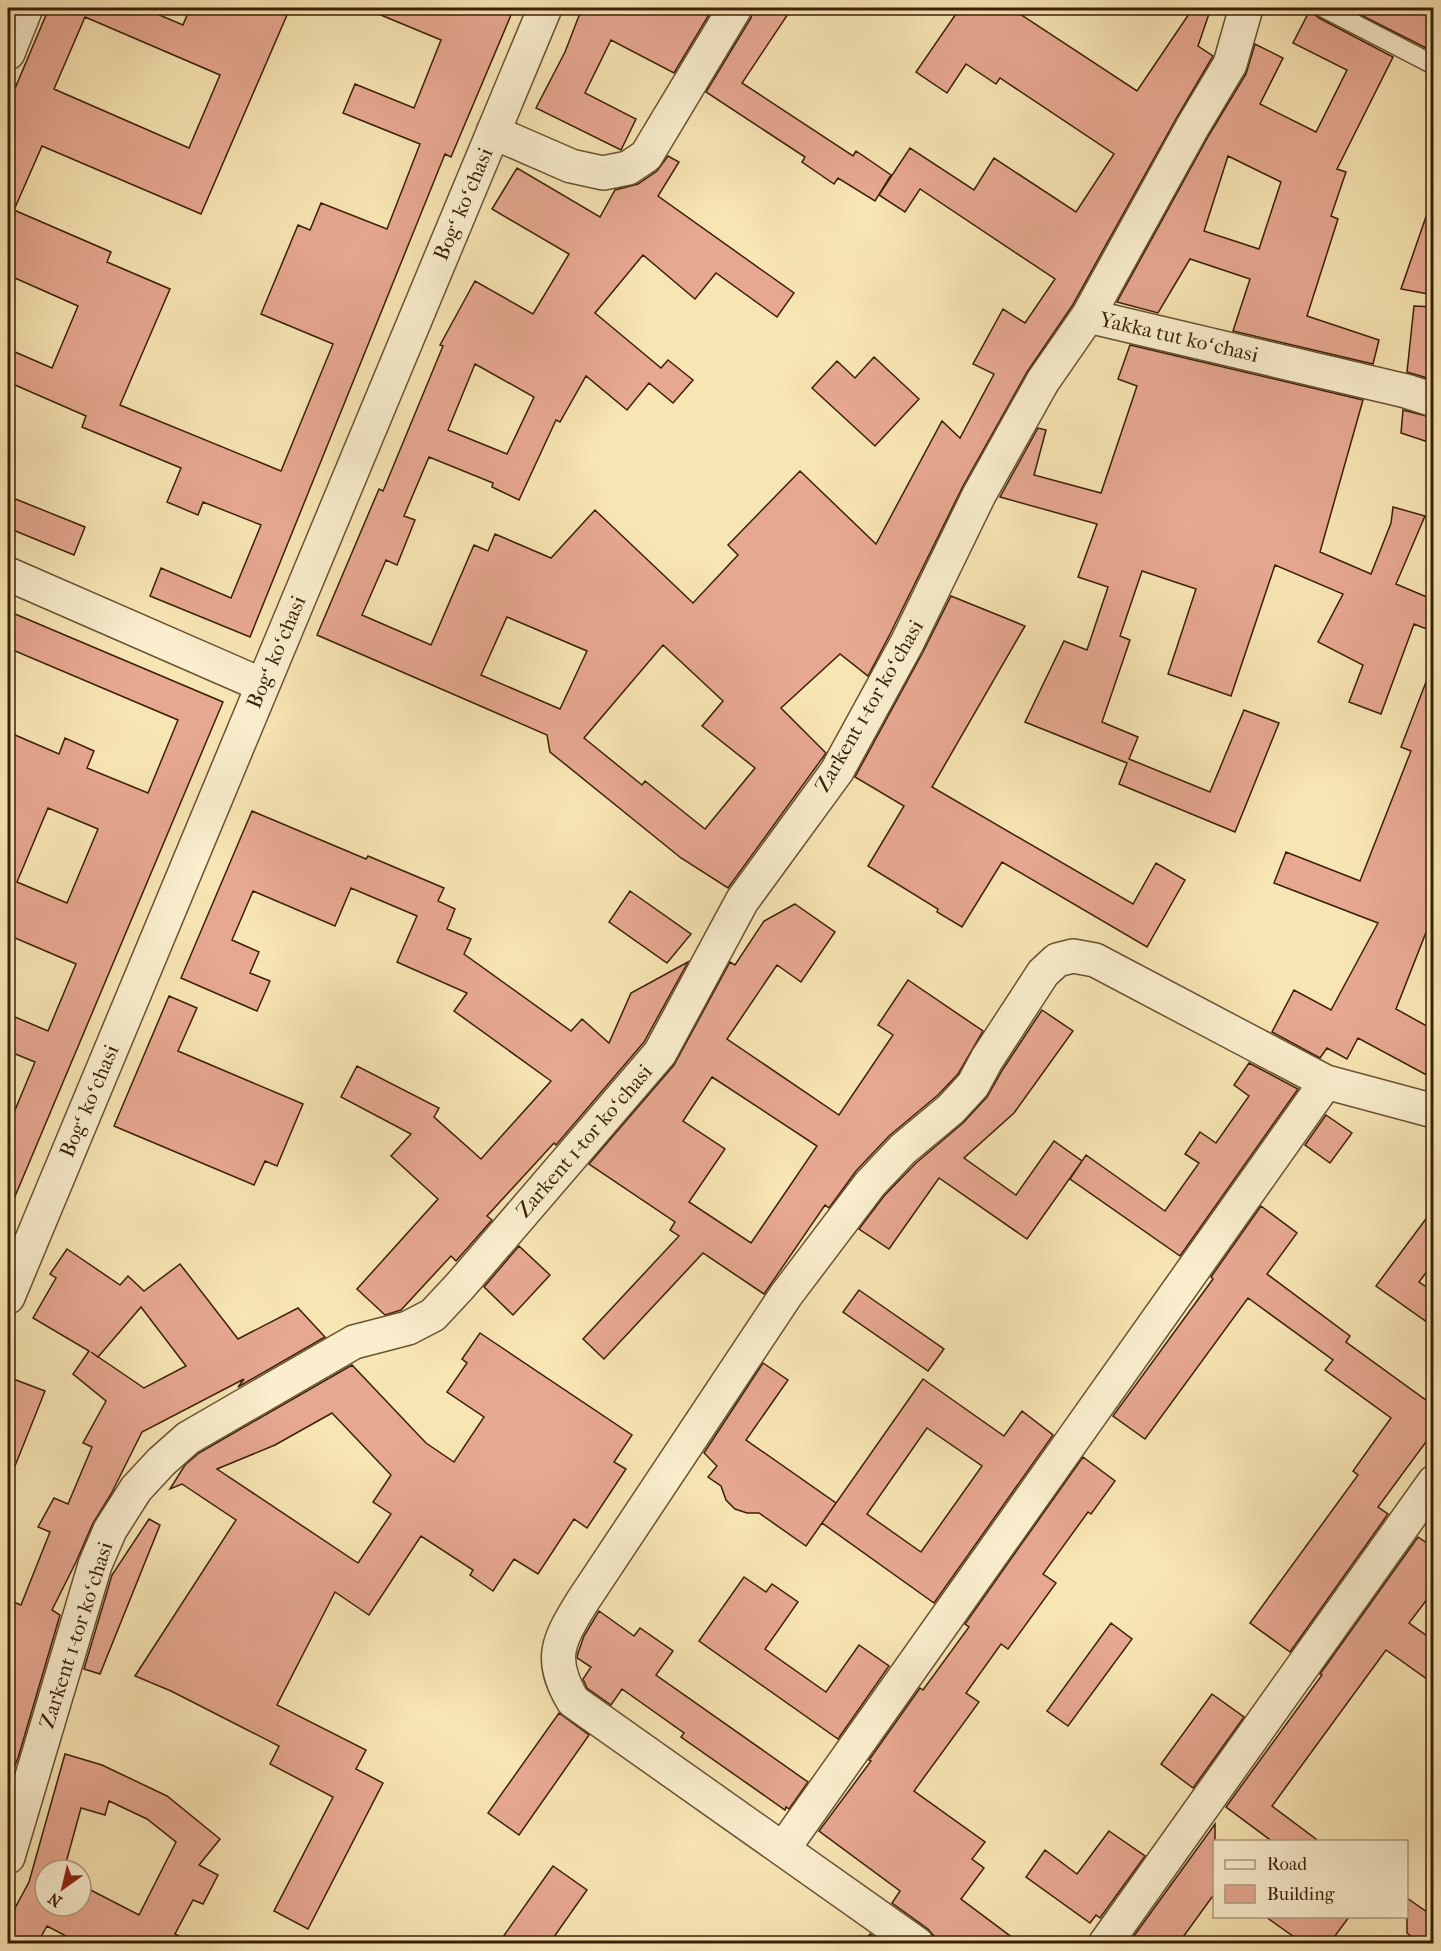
<svg xmlns="http://www.w3.org/2000/svg" width="1441" height="1951" font-family="'IM FELL French Canon',serif">
  <style>
    .building { fill: #e7a891; stroke: #3b2006; stroke-width: 1.5; fill-rule: evenodd }
    .lines { fill: none; stroke-linecap: round; stroke-linejoin: round }
    .lane-casing { stroke: #6a5132; stroke-width: 21 }
    .street-casing { stroke: #6a5132; stroke-width: 36 }
    .lane { stroke: #faeece; stroke-width: 18 }
    .street { stroke: #faeece; stroke-width: 33 }
    .labels { text-anchor: middle; dominant-baseline: central; stroke-width: 5; stroke-linejoin: round; paint-order: stroke }
    .street-label { font-size: 21px; fill: #3b2006; stroke: #faeece }
  </style>
  <rect width="100%" height="100%" fill="#f8e5b4"/>
  <filter id="stains"><feTurbulence type="fractalNoise" baseFrequency=".00333" numOctaves="4"/><feColorMatrix values="0 0 0 0 .2 0 0 0 0 .09 0 0 0 0 .02 0 0 0 .5 -.17"/></filter>
  <radialGradient id="worn" r=".72"><stop offset=".6" stop-color="#630" stop-opacity="0"/><stop offset="1" stop-color="#630" stop-opacity=".3"/></radialGradient>
  <path class="building" d="M49,8H143L183,25L190,8H290L201,214L42,146L14,210L111,252L107,262L170,289L120,405L281,471L333,344L261,314L298,225L310,230L321,203L387,229L420,144L343,113L355,84L414,108L441,40L364,8H514L451,157L445,154L250,637L150,596L161,568L231,598L261,525L203,502L198,515L167,502L181,468L82,427L86,416L8,382V349L52,368L78,306L8,275V105ZM85,17L220,75L189,148L54,89Z
    M582,8H713L674,73L611,40L585,93L636,119L621,150L536,108L565,52Z
    M754,8H792L742,83L853,156L856,151L891,175L875,201L838,178L834,184L802,162L805,157L706,92L751,18Z
    M960,8H1011L1137,91L1193,8H1211L1198,46L1213,56L1177,117L1072,306L1027,372L963,486L890,634L868,676L840,654L781,708L826,753L728,888L681,858L550,752L547,735L317,635L379,489L383,491L443,346L440,345L475,281L533,314L569,254L492,209L517,168L600,217L615,190L638,184L657,171L668,156L679,162L658,196L794,293L777,317L716,273L695,299L643,255L595,313L661,368L668,360L693,380L673,403L649,383L627,410L586,376L560,422L556,420L519,500L492,487L493,483L429,457L404,516L415,520L397,565L386,560L362,615L431,645L474,545L488,551L495,534L551,558L595,510L693,603L738,555L728,545L800,471L876,544L942,421L960,438L994,374L973,364L1003,309L1025,323L1055,279L920,189L905,212L879,195L910,148L974,190L994,158L1076,212L1114,154L1000,78L996,84L966,64L947,93L916,72ZM475,364L534,397L507,454L448,430ZM507,617L587,651L560,709L481,675ZM663,645L723,701L702,726L755,768L705,829L645,781L642,785L584,738Z
    M1311,8H1313L1314,14L1319,18L1393,57L1337,169L1346,172L1331,216L1338,219L1307,316L1379,340L1373,364L1233,331L1250,279L1190,259L1158,313L1117,302L1209,135L1246,74L1255,44L1283,58L1260,104L1316,132L1347,70L1293,43ZM1228,156L1281,182L1259,249L1204,231Z
    M1347,8H1409L1434,16V52Z
    M1429,208H1434V295L1401,289Z
    M1414,306L1434,307V380L1407,372Z
    M1130,345L1363,400L1320,552L1371,574L1391,523L1393,507L1425,516L1396,584L1434,600V632L1414,624L1381,714L1349,702L1363,665L1318,642L1343,594L1275,565L1231,696L1168,674L1196,589L1142,571L1120,636L1130,640L1102,722L1138,737L1129,759L1210,792L1244,710L1279,723L1235,832L1119,784L1127,763L1025,722L1064,641L1087,650L1108,587L1078,577L1097,524L1000,497L1038,428L1046,430L1034,475L1101,493L1137,386L1118,379Z
    M874,357L919,399L875,446L812,388L837,361L855,378Z
    M1403,410L1434,418V444L1401,433Z
    M8,496L85,527L74,555L8,528Z
    M951,596L1025,626L932,787L1133,904L1156,863L1185,880L1147,947L1002,862L962,927L937,912L938,909L868,866L904,806L855,777L923,652Z
    M8,611L223,702L8,1213V1127L35,1062L8,1051V1014L48,1031L76,964L8,935V732L59,754L65,738L94,751L87,768L148,793L178,720L8,648ZM48,808L98,829L67,903L17,882Z
    M1431,669H1434V912L1396,1009L1434,1030V1079L1358,1038L1347,1059L1327,1048L1320,1058L1272,1032L1294,990L1331,1010L1378,923L1274,883L1286,852L1360,881L1411,751L1401,747Z
    M252,811L366,859L368,856L444,888L438,901L455,909L447,929L471,939L464,954L571,1031L582,1019L609,1043L631,993L688,962L644,1042L556,1145L554,1143L487,1216L492,1220L456,1261L451,1256L401,1310L385,1315L357,1289L438,1199L391,1156L411,1134L341,1097L357,1066L439,1108L434,1117L481,1159L551,1081L454,1011L467,993L397,962L417,916L351,888L335,926L253,891L232,940L259,952L250,973L270,981L257,1011L181,978Z
    M630,891L691,934L667,963L609,922Z
    M795,904L835,932L801,982L777,965L727,1039L839,1115L893,1035L878,1025L908,980L983,1031L958,1074L938,1095L889,1136L856,1171L829,1208L825,1205L764,1294L703,1253L604,1359L583,1339L679,1236L670,1230L675,1222L589,1164L674,1065L730,962L735,965L764,921ZM712,1077L817,1146L751,1243L689,1202L725,1149L683,1121Z
    M169,996L197,1008L178,1051L303,1104L277,1166L265,1161L254,1185L114,1126Z
    M1042,1010L1073,1031L1014,1113L964,1158L1016,1195L1054,1141L1082,1161L1027,1239L939,1178L889,1249L859,1229L884,1196L916,1163L963,1123L987,1097L1003,1069Z
    M1249,1063L1298,1089L1180,1256L1070,1179L1086,1155L1165,1211L1199,1163L1185,1154L1200,1132L1216,1143L1249,1096L1234,1085Z
    M1326,1115L1352,1133L1330,1163L1305,1145Z
    M1261,1206L1297,1233L1267,1274L1350,1336L1346,1342L1434,1406V1431L1378,1507L1388,1514L1290,1652L1250,1623L1358,1475L1353,1471L1391,1418L1325,1370L1333,1360L1248,1298L1145,1439L1113,1416L1213,1279L1211,1277Z
    M1434,1208V1262L1419,1282L1434,1292V1327L1376,1286Z
    M519,1246L550,1275L513,1315L484,1287Z
    M67,1249L120,1285L128,1276L144,1291L180,1264L238,1339L298,1308L325,1337L238,1387L244,1379L142,1432L111,1494L93,1523L76,1562L52,1610L60,1615L18,1758L9,1780H8V1600L21,1605L50,1532L38,1527L54,1498L68,1504L92,1447L83,1443L106,1401L73,1374L89,1351L33,1318L56,1278L50,1274ZM141,1307L186,1366L144,1388L91,1352L98,1357Z
    M859,1290L944,1349L928,1371L843,1312Z
    M480,1333L632,1435L614,1462L626,1469L587,1528L574,1519L538,1574L514,1559L493,1591L470,1575L473,1570L421,1536L369,1615L335,1592L277,1705L366,1750L356,1769L383,1783L308,1929L274,1911L333,1797L270,1764L279,1746L171,1691L135,1676L236,1520L182,1484L170,1489L185,1465L199,1453L352,1365L426,1443L454,1462L484,1417L447,1392L467,1363L462,1359ZM332,1413L391,1475L373,1502L391,1514L358,1563L217,1469L275,1445Z
    M763,1363L788,1380L746,1440L836,1503L806,1546L759,1513H747L735,1509L726,1500L721,1486L708,1477L717,1466L704,1453Z
    M8,1377L45,1391L9,1481L8,1480Z
    M923,1379L1004,1436L1022,1411L1053,1435L934,1603L822,1523ZM927,1428L982,1466L921,1552L867,1514Z
    M1083,1457L1115,1481L1091,1514L1088,1512L1043,1574L1056,1583L1008,1649L1001,1644L966,1693L979,1702L914,1791L985,1842L972,1859L984,1868L961,1899L1021,1944H935L934,1936L928,1929L892,1903L900,1891L819,1831L871,1761L869,1760L920,1688L923,1690L969,1627L965,1624Z
    M149,1519L160,1525L100,1674L84,1669L112,1575Z
    M1418,1537L1434,1548V1590L1409,1623L1434,1641V1684L1386,1650L1272,1806L1320,1842H1273L1226,1807L1322,1675L1320,1674Z
    M744,1577L766,1592L772,1584L798,1602L765,1649L826,1692L859,1645L889,1666L838,1739L699,1641Z
    M599,1611L634,1636L640,1628L673,1651L656,1675L808,1782L789,1809L786,1807L785,1810L681,1737L684,1733L622,1689L611,1705L587,1688L583,1679L591,1667L577,1658L578,1653L584,1636Z
    M1111,1623L1132,1639L1068,1726L1047,1711Z
    M1212,1694L1244,1717L1193,1788L1161,1764Z
    M559,1713L589,1735L519,1835L488,1813Z
    M65,1754L102,1765L167,1796L220,1839L199,1865L218,1875L203,1904L193,1900L175,1934L194,1944H81L47,1926L37,1944H8V1921L29,1882ZM109,1801L147,1819L176,1842L139,1915L81,1885V1906H45V1870H64L81,1808L105,1815Z
    M1215,1824V1893L1178,1944H1135L1131,1940Z
    M1109,1831L1145,1856L1100,1918L1096,1915L1090,1923L1026,1877L1045,1850L1077,1874Z
    M553,1866L587,1890L549,1944H498Z
    M1407,1898L1434,1917V1944H1420L1407,1933Z
    M1266,1917H1349L1329,1944H1304Z
    M870,1934L884,1944H863Z"/>
  <g class="lines">
    <defs>
      <path id="lane" d="M1324,8L1430,63"/>
      <path id="street" d="M8,53L26,8
        M493,132L571,166L603,173L628,168L646,156L735,8
        M1088,316L1406,391L1434,400
        M8,574L262,685
        M1326,1082L1434,1111
        M8,1297L545,8
        M783,1849L1326,1082L1095,960L1073,956L1057,960L1043,973L987,1059L973,1085L951,1109L903,1149L870,1184L786,1295L582,1602C558,1641 548,1659 573,1701L917,1944
        M8,1857L95,1565L110,1530L136,1489L161,1462L188,1438L354,1342L408,1328L433,1315L460,1286L660,1053L742,901L837,771L907,643L979,495L1043,381L1088,316L1193,126L1230,64L1246,8
        M1105,1944L1434,1482"/>
    </defs>
    <use href="#lane" class="lane-casing"/>
    <use href="#street" class="street-casing"/>
    <use href="#lane" class="lane"/>
    <use href="#street" class="street"/>
  </g>
  <g class="labels">
    <g class="street-label">
      <text transform="translate(463 204) rotate(-67)">Bogʻ koʻchasi</text>
      <text transform="translate(1179 337) rotate(13)">Yakka tut koʻchasi</text>
      <text transform="translate(276 652) rotate(-67)">Bogʻ koʻchasi</text>
      <text transform="translate(869 706) rotate(-60)">Zarkent 1-tor koʻchasi</text>
      <text transform="translate(89 1101) rotate(-67)">Bogʻ koʻchasi</text>
      <text transform="translate(584 1141) rotate(-49)">Zarkent 1-tor koʻchasi</text>
      <text transform="translate(76 1635) rotate(-72)">Zarkent 1-tor koʻchasi</text>
    </g>
  </g>
  <rect width="1441" height="1951" fill="none" stroke="#f8e5b4" stroke-width="30"/>
  <rect x="9" y="9" width="1423" height="1933" fill="none" stroke="#3b2006" stroke-width="3"/>
  <rect x="15" y="15" width="1411" height="1921" fill="none" stroke="#3b2006" stroke-width="1.5"/>
  <rect x="1213" y="1840" width="195" height="78" fill="#faeece" stroke="#ae9c7e" stroke-width="1.5"/>
  <rect x="1225" y="1860" width="30" height="9" fill="#faeece" stroke="#ae9c7e" stroke-width="1.5"/>
  <text x="1267" y="1870" font-size="18" fill="#3b2006">Road</text>
  <rect x="1225" y="1885" width="30" height="18" fill="#e7a891" stroke="#ae9c7e" stroke-width="1.5"/>
  <text x="1267" y="1900" font-size="18" fill="#3b2006">Building</text>
  <g transform="translate(63 1888) rotate(214)"><circle r="28" fill="#faeece" stroke="#ae9c7e" stroke-width="1.5"/>
  <path d="M0-4.5L10 22L0 15L-10 22Z" fill="#8f2418"/>
  <text y="-9" font-size="16" font-weight="bold" text-anchor="middle" fill="#3b2006">N</text>
  </g>
  <rect width="100%" height="100%" filter="url(#stains)"/>
  <rect width="100%" height="100%" fill="url(#worn)"/>
</svg>
